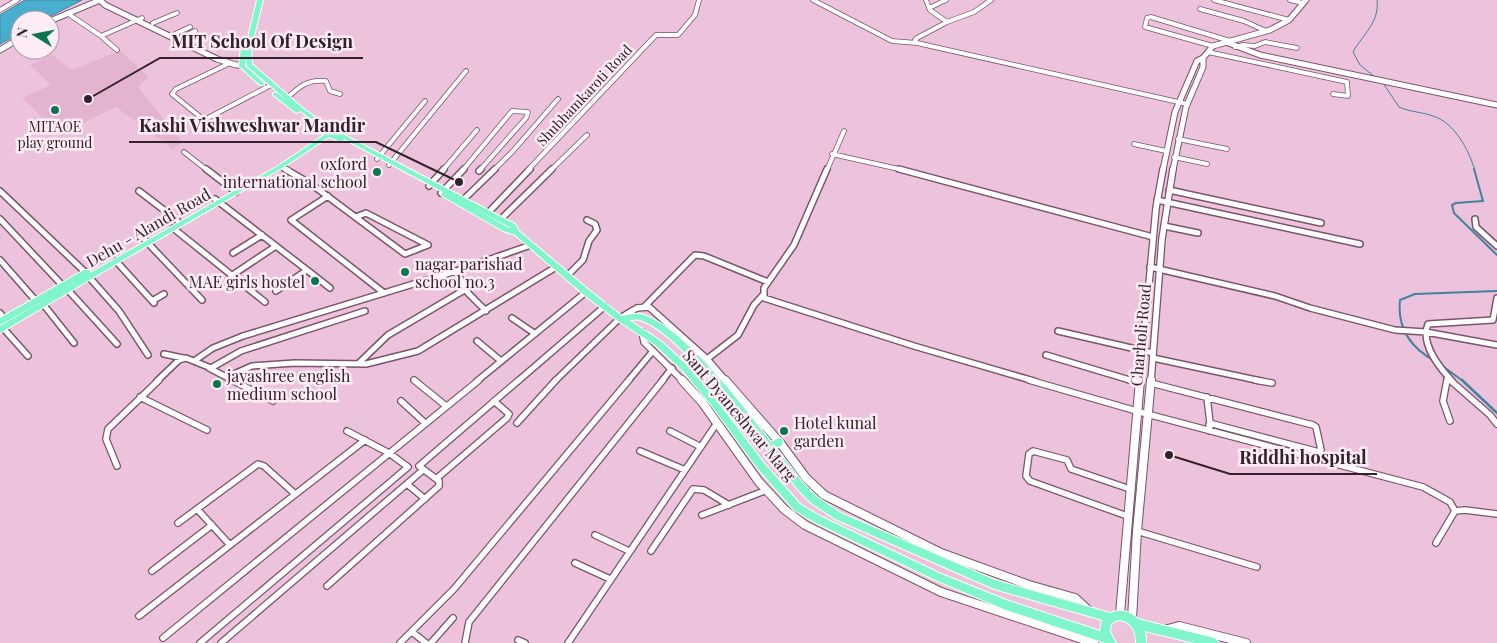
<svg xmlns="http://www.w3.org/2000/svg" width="1497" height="643" font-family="'Playfair Display',serif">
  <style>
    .built { fill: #e4b3d0 }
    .water { fill: #47aece; stroke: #41849d }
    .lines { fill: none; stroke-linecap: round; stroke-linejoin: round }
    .stream-far2 { stroke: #41849d; stroke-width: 1 }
    .stream-far1 { stroke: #41849d; stroke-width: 2 }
    .stream { stroke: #41849d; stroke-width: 2.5 }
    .minor-far2-casing { stroke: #79546b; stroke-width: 5.5 }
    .minor-far1-casing { stroke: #79546b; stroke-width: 8 }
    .minor-casing { stroke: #79546b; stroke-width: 8 }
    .tertiary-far2-casing { stroke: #79546b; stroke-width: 7 }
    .tertiary-far1-casing { stroke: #79546b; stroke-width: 8 }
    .tertiary-casing { stroke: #79546b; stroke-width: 10 }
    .secondary-casing { stroke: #79546b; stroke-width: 7 }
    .primary-casing { stroke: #fff; stroke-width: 2 }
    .minor-far2 { stroke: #fff; stroke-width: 4 }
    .minor-far1 { stroke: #fff; stroke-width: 5 }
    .minor { stroke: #fff; stroke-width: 5.5 }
    .tertiary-far2 { stroke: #fff; stroke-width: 5 }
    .tertiary-far1 { stroke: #fff; stroke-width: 5.5 }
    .tertiary { stroke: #fff; stroke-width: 8 }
    .secondary { stroke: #fff; stroke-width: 5 }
    .primary { fill: #81f5cb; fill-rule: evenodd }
    .poi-dot { fill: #0b7751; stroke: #feecf6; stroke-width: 2 }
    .labels { text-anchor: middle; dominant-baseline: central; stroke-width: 5; stroke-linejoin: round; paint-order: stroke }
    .far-street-label { font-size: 14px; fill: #32222c; stroke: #feecf6 }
    .far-poi-label { font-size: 14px; fill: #32222c; stroke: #feecf6 }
    .poi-label { font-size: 16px; fill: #32222c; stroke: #feecf6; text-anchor: start }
    .street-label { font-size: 16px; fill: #32222c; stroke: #feecf6 }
    .leader { fill: none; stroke: #32222c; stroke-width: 2 }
    .callout-dot { fill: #32222c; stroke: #feecf6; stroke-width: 2 }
    .callout-label { font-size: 18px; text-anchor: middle; font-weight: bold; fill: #32222c; stroke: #feecf6; stroke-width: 5; stroke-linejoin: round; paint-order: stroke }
  </style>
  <rect width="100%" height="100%" fill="#edc2dc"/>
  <path class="built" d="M120,51L149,77L138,87L182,142L173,149L116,107L91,119L62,136L22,98L51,85L30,65L52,55L72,70Z"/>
  <path class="water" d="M25,0H82L43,20H20V33L0,44V15Z"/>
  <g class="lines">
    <path class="stream-far2" d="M1375,77L1360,65L1353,52C1363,34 1380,22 1377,0
      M1383,83L1399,107C1410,112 1422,112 1433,116C1455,123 1468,149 1475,170"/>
    <path class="stream-far1" d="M1474,169L1483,201L1456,203L1452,205L1454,213L1497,255
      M1435,361C1411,348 1397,328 1400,300L1415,294L1497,291
      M1441,365L1463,381"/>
    <path class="stream" d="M1462,380L1497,413"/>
    <defs>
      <path id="minor-far2" d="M813,0L892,41L917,43
        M926,0L930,10L947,22L917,38L915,40L917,43L1187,104
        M1214,0L1289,20
        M1290,0L1303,3
        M929,8L946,0
        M1200,9L1244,21L1266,31
        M0,10L17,0
        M67,13L101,36
        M947,22L974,12L991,0
        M153,23L177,13
        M175,34L190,27
        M181,38L195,31
        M1213,46L1145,27L1147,18L1151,17L1230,41
        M1235,47L1243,45L1255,46L1265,42L1297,48
        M117,50L101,36L142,18
        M1208,52L1347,82L1348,96L1333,94
        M230,63L176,89L172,94L204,120L271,85
        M287,98C300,86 308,79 326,81L330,91L340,94
        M1178,139L1227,149
        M1134,144L1166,151
        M184,152L207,170
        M832,154L903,170
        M1174,157L1207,164
        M377,159L425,101
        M389,165L466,71
        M280,167L289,170
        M443,170L477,130
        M463,170L512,111L528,112L526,118L480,170
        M494,170L513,151L558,99
        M528,170L656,35H678L695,15L699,0
        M551,170L587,135
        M827,170L844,131"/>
      <path id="minor-far1" d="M206,169L236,192
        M285,169L311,184L405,254L428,245L366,213L356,217
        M827,169L794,245L764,288V298L914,346L1034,381
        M899,169L1153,237
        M479,171L481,169
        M429,186L444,169
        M1169,190L1321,223
        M0,191L86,273
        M139,191L177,220
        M441,193L464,169
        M328,196L291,220L384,293
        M215,199L307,270L276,291
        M1157,200L1360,244
        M461,202L495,169
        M486,215L530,169
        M0,219L63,286
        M1475,219L1476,227L1497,246
        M498,222L552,169
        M1164,226L1198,233
        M173,228L265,302
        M144,239L202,300
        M233,253L262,235
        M0,260L36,301
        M116,261L154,303
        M1150,267L1275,296L1310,308L1395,330L1426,332L1497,345
        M307,270L330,288
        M456,271L468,293L486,311
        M231,276L276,246
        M567,276L583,260L589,241L597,230L595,224L587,220
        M89,277L119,311L148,355
        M68,290L117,344
        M152,301L164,294
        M43,304L74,343
        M645,306L695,255L704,256L768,282
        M0,313L5,319
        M512,318L534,333
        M3,328L28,356
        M1058,331L1153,353
        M477,341L501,361
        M164,354L183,358
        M1046,355L1133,381
        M1153,358L1261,381
        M707,359L738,335L754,305L763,295
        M194,361L213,348L243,336L456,271L531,245
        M359,363L388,335L466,289
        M209,368L234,381
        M227,377L252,366L295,363L366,364L418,351L556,267
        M157,381L179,360L186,358L211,368L241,351L365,311
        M477,381L586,292
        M518,381L605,306
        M555,381L620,318
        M628,381L653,351
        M662,381L672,368
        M1447,381L1448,377
        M1452,381C1439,367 1420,344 1428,324L1493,320L1497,298"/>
      <path id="minor" d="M232,380L273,401
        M414,380L446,406
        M1029,380L1147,414L1423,487L1450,502L1455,511
        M1129,380L1140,383
        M1255,380L1272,383
        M1447,380L1443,401L1450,421
        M1450,380L1490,415L1497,424
        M1151,383L1313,425L1316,427L1321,450L1319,452L1213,424L1209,425L1210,431
        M140,397L207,430
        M1207,397L1210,423
        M401,401L425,423
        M517,423L556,380
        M670,431L701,447
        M640,451L685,470
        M117,466L106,439L108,429L159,380
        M436,479L507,418L509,414L494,401
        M407,484L425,499
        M197,509L230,545
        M702,515L767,490
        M1127,516L1030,481L1026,476L1029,454L1033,451L1067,460L1071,469L1130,489
        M178,523L258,464L264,466L294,493
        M1137,531L1257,567
        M595,535L629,551
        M1436,543L1455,511L1465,510L1497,514
        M651,551L693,489L704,490L729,505
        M575,563L610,579
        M152,571L212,525
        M327,586L439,486V481L419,466L519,380
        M139,616L365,440
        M412,632L426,643
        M163,638L479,380
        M518,640L525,643
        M200,643L408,467L389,453L347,431
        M221,643L423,470
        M400,643L454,589L629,380
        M431,643L453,618
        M465,643L469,622L663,380
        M568,643L717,423"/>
      <path id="tertiary-far2" d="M50,21L100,0
        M1226,42L1260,55L1497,105
        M0,50L20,38
        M1163,170L1175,112L1197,61L1203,58L1213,46L1270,30L1289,20L1306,0
        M1173,170L1186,107L1203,67V58"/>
      <path id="tertiary-far1" d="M620,318L637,308L649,307L707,359L726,381
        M642,332L644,342L683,381
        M1140,381L1156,208L1163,169
        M1151,381L1162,239L1173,169"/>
      <path id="tertiary" d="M682,380L702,402L759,482L784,509L805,525L941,592L1094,643
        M725,380L781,444L806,478L824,495L941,553L1029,585L1075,598L1089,611
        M1120,614L1140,380
        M1132,619L1137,531L1151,380
        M1164,630L1179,626L1246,643"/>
      <path id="secondary" d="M100,0L105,5L217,59L236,65H249"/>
      <path id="primary" d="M257,0H263L251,48L252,64L305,110L333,129L515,224L519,231L589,290L622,316C628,315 635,313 641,314C683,326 744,407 771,442L779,438L782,439L783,442L782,445L776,448L804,484L817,497L841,513L995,580L1110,613C1121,609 1130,611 1138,619L1214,638L1217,640L1219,643H1194L1144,631L1146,636V643H1136C1136,631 1131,621 1118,620L1111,624L1110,632L1116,643H1105L1006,610L933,579L814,522L794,510L758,469L711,405L683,371L655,345L618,321L583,294L515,235L503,231L442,196L441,194L443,192L344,139L343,141H339L329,137L282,168L128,257L0,333V326L52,296L0,325V318L84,270H90V273L278,166L324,135L304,120V118H308L327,132H330L300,111L297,113L295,112L273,95V93H277L287,100L247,66L246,57L245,66L264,83V85H260L239,66L241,47L246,46ZM476,209L511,228L507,227ZM629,320C633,320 636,319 640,320C659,327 675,343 689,357C730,398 763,444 798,490L811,503L835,519L994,589L1102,620L1100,631L1006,600L939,573L820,516L800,504L764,463L717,401L689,367L661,341Z"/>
    </defs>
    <use href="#minor-far2" class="minor-far2-casing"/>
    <use href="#minor-far1" class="minor-far1-casing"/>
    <use href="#minor" class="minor-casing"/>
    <use href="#tertiary-far2" class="tertiary-far2-casing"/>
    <use href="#tertiary-far1" class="tertiary-far1-casing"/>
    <use href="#tertiary" class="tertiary-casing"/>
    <use href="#secondary" class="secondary-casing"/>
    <use href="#primary" class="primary-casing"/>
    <use href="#minor-far2" class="minor-far2"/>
    <use href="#minor-far1" class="minor-far1"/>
    <use href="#minor" class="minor"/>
    <use href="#tertiary-far2" class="tertiary-far2"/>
    <use href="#tertiary-far1" class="tertiary-far1"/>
    <use href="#tertiary" class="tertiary"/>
    <use href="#secondary" class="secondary"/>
    <use href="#primary" class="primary"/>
  </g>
  <g class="poi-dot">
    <circle cx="55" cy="110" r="5"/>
    <circle cx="377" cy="172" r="5"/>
    <circle cx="405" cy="272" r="5"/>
    <circle cx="315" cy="281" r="5"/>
    <circle cx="217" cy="384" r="5"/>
    <circle cx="784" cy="431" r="5"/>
  </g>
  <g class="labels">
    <g class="far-street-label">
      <text transform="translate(584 95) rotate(-47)">Shubhamkaroti Road</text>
    </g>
    <g class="far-poi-label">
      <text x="55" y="126">MITAOE<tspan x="55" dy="16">play ground</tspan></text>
    </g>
    <g class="poi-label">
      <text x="367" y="163" text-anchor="end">oxford<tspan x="367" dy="18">international school</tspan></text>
      <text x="415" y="263">nagar parishad<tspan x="415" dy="18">school no.3</tspan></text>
      <text x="305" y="281" text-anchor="end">MAE girls hostel</text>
      <text x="227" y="375">jayashree english<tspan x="227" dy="18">medium school</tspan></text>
      <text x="794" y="422">Hotel kunal<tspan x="794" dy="18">garden</tspan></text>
    </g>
    <g class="street-label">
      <text transform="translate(148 227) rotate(-30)">Dehu - Alandi Road</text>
      <text transform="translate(1140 335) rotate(-85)">Charholi Road</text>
      <text transform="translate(740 415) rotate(50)">Sant Dyaneshwar Marg</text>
    </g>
  </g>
  <path class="leader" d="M88 99L160 58H363M459 182L376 142H129M1169 455L1230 474H1377"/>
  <g class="callout-dot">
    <circle cx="88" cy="99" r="5"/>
    <circle cx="459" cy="182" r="5"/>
    <circle cx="1169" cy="455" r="5"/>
  </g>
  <g class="callout-label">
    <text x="262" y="48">MIT School Of Design</text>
    <text x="252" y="132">Kashi Vishweshwar Mandir</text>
    <text x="1303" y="464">Riddhi hospital</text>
  </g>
  <g transform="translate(35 35) rotate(280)"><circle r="24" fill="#feecf6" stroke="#ac9ba5"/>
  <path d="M0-4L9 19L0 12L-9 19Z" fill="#0b7751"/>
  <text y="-8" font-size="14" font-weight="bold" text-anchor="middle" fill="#32222c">N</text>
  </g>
</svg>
